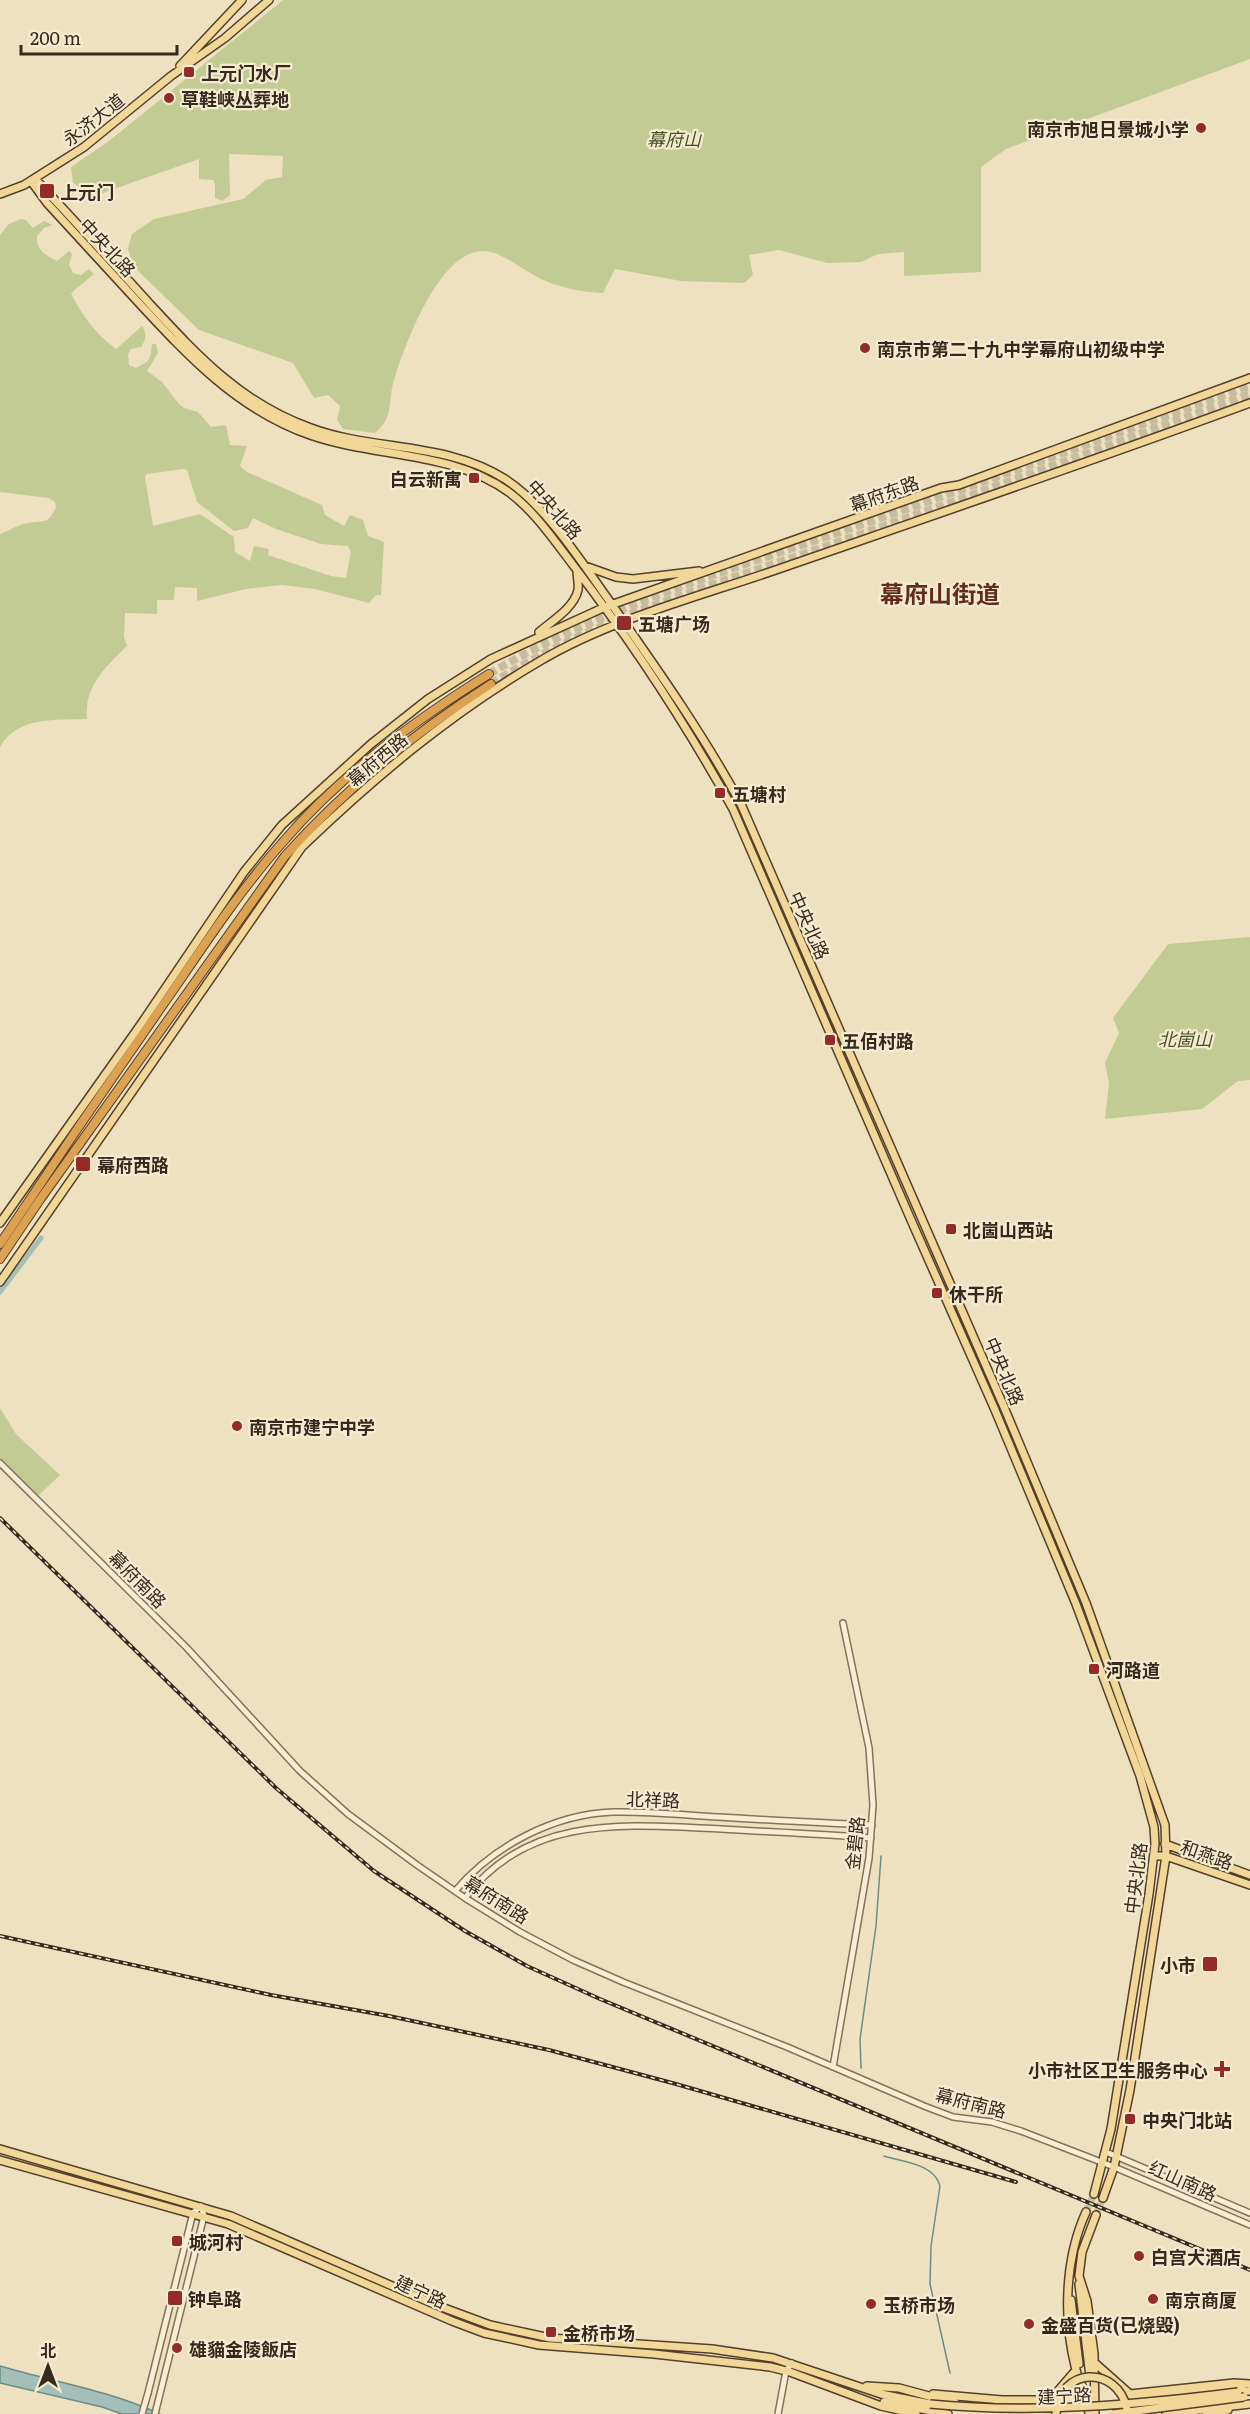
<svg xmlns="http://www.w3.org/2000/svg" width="1250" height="2414" font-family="Literata,'Noto Sans SC',serif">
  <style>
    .green { fill: #c3cb95; fill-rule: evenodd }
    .water { fill: #a3bfb8; stroke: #6b8d85; stroke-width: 1.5 }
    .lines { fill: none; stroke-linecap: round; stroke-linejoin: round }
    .stream { stroke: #6b8d85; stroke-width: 1.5 }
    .canal { stroke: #a3bfb8; stroke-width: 5 }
    .major-tunnel { stroke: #c8bc9f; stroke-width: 7; stroke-dasharray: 7 3.5; stroke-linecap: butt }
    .highway-tunnel { stroke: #c8bc9f; stroke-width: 8; stroke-dasharray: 8 4; stroke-linecap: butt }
    .minor-casing { stroke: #867258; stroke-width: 8 }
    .major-casing { stroke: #54402d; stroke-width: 10 }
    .highway-casing { stroke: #54402d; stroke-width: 10 }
    .minor { stroke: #f8eed3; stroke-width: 5 }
    .major { stroke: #f1d798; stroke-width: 7 }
    .highway { stroke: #dda251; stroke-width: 8 }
    .rail-casing { stroke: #362a1d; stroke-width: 4 }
    .rail { stroke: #f5ebd0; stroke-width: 1.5; stroke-dasharray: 4.5; stroke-linecap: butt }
    .minor-bridge-casing { stroke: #867258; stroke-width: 8; stroke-linecap: butt }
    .major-bridge-casing { stroke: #54402d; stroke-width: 10; stroke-linecap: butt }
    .minor-bridge { stroke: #f8eed3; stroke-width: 5 }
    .major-bridge { stroke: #f1d798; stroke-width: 7 }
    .poi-dot { fill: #952b29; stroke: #f5ebd0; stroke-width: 2 }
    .labels { text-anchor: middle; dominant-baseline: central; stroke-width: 4.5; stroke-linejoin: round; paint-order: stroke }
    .poi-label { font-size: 18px; font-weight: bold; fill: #362a1d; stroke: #f5ebd0; text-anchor: start }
    .street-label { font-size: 18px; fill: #362a1d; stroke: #f5ebd0 }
    .park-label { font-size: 18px; font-style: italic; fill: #455223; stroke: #f5ebd0 }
    .district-label { font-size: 24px; font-weight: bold; fill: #622d1d; stroke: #f5ebd0 }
  </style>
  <rect width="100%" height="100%" fill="#ede1c0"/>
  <path class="green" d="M283,0H1250V59L1006,149L981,167V272L904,276V252L878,254L861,262L827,263L779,250L749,255L753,275L744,283L681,281L615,269L603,293C581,292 561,288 541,279C523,271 504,252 484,251C439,250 405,345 394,380C387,403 395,416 375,433L343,429L337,420L340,406L328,395L314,398L293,363L199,330L133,266L128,249L132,234L154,219L243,199L266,180L282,177L283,156L229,154L230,195L222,201L215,198V184L213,180L199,179V159L94,196L73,183L71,167L109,141Z
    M21,219L26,220L33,228L44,221L53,225L44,228L37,236C36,250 45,255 57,261L69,251L72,254L69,265L73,273L81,275L89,269L94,274L71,293C82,316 96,334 116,349L142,326C147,333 146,340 141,347L131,349L128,354L129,365L136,368C152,360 150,359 152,344H156L158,353L147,371L162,382L178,403L184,408L198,412L211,427L226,425L230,445L247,446L240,466L247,472L322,505L325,515L344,526L350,515L363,520L368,536L384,542L381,595H376L369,603L315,589L282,585L246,589L197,601V588L175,587L174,600H157V614L125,613L124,637L127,646C105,668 84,686 87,719C57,720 17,716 0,747V534C9,531 19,524 28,523C45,520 48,525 56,507L55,502L49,498L0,492V235L9,224ZM183,469L187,470L197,502L234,531L248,528L253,518L276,529L321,544L348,546L351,552L346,578L331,576L268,555L269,549L254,546L250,561L235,552L234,537L200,514L153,526L145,477L147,474Z
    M1250,937V1080L1238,1081L1202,1109L1105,1119L1109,1083L1105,1063L1119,1033L1113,1018L1168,944Z
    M0,1408L16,1434L60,1475L37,1497L0,1461Z"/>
  <path class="water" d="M0,2366C54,2382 108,2390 160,2414H122L102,2407L0,2383Z"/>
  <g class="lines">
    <path class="stream" d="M861,2068L860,2039L876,1926L881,1856
      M884,2156C903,2162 935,2164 940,2186L931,2246L930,2284L950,2373"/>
    <path class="canal" d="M0,1292L41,1238"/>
    <path class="major-tunnel" d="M1086,2212L1094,2194
      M1096,2215L1103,2198"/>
    <path class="highway-tunnel" d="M489,674C601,608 727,571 849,529C983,483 1116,433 1250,386
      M491,684C596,617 718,584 835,543C974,495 1112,444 1250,394"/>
    <defs>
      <path id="minor" d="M0,1463L186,1647L300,1771L348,1814L417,1865L465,1898L520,1932L573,1960L623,1982L787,2047L924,2106L953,2117L992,2122L1021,2131L1114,2167L1250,2225
        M455,1891C493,1846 554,1814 613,1812C648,1811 683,1815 718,1817C769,1820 821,1823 872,1825
        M465,1898C529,1813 628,1825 721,1829C771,1832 821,1834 871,1838
        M833,2067L869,1858L873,1805L869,1748L843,1623
        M1106,2152L1250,2213
        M148,2393L193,2213L201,2206L204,2216L155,2414
        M778,2414L786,2371L792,2363"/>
      <path id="major" d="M180,66L242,0
        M31,181L38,182L52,197C85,232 117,268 149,303C198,356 242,404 311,428C373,451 448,442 505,479C544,504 581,561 608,599C655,666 702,732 741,804L1004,1407L1086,1603L1165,1825L1166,1856L1130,2090L1114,2167L1103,2198
        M31,181L47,203C77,236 108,269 138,302C188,356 238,410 310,435C376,458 451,450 510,493C535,512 554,540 573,565C632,642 686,724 733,809L911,1220L995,1410L1076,1604L1140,1776L1154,1827L1155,1844L1149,1894L1111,2129L1094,2194
        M0,194L24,185L84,147L171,76L225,38L269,0
        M585,566L616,577L633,579L699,571
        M539,632C552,621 574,608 578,590C579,584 577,577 577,571
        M0,1223L139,1027L244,872L282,825L371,744L428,699L491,659L605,607L941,488L959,485L1250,378
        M0,1282L302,847C376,776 451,713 540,661C614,617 712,593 793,564C946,511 1098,459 1250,403
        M1165,1844L1250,1875
        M1154,1856H1166L1250,1885
        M0,2149L231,2216L436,2305L490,2325L550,2338L712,2349L773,2358L881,2394L930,2404
        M0,2160L228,2224L452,2321L484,2333L539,2345L654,2354L770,2367L790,2372L881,2406L916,2414
        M1086,2212C1065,2258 1063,2317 1075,2366C1079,2385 1088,2391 1089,2414
        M1079,2284L1090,2377
        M1071,2300L1079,2364
        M1095,2363L1130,2394L1234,2383L1250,2384
        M867,2386L899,2388L955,2403
        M1238,2392L1250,2391
        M933,2394L1002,2400H1050L1076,2370
        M1125,2400L1242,2387
        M884,2402L948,2414
        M1095,2414L1094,2354L1087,2301L1079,2276L1082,2252L1096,2215
        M1166,2414L1250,2404
        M1207,2414L1228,2410"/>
      <path id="highway" d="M0,1244C57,1158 115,1073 174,989C208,939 242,888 282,843C340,775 414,721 489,674
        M0,1259L39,1201L285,856C347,787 413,734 491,684"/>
    </defs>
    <use href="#minor" class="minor-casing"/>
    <use href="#major" class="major-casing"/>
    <use href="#highway" class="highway-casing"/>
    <use href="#minor" class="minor"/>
    <use href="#major" class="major"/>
    <use href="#highway" class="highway"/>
    <defs>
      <path id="rail" d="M0,1518L276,1788L374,1871L465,1931L527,1966L600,1999L1250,2270
        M0,1936L271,1995L389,2016L549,2050L676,2084L1016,2182"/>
    </defs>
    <use href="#rail" class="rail-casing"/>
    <use href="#rail" class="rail"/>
    <defs>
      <path id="minor-bridge" d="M142,2414L148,2393"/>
      <path id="major-bridge" d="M930,2404C1033,2414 1135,2405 1238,2392
        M1056,2414C1059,2367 1117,2364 1127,2409
        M1113,2414L1244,2397"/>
    </defs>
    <use href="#minor-bridge" class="minor-bridge-casing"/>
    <use href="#major-bridge" class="major-bridge-casing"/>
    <use href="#minor-bridge" class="minor-bridge"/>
    <use href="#major-bridge" class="major-bridge"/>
  </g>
  <g class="poi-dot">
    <rect x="183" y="66" width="12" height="12" rx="3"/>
    <circle cx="169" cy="98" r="6"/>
    <circle cx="1201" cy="128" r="6"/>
    <rect x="39" y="183" width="16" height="16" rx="3"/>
    <circle cx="865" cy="348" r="6"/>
    <rect x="468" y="472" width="12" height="12" rx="3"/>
    <rect x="616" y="615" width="16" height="16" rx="3"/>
    <rect x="714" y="787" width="12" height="12" rx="3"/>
    <rect x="824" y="1034" width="12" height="12" rx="3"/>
    <rect x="75" y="1156" width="16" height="16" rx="3"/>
    <rect x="945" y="1223" width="12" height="12" rx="3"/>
    <rect x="931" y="1287" width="12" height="12" rx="3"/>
    <circle cx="237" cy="1426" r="6"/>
    <rect x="1088" y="1663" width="12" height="12" rx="3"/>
    <rect x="1202" y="1956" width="16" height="16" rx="3"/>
    <path d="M1219 2060h6v6h6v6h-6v6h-6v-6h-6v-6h6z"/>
    <rect x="1124" y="2113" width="12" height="12" rx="3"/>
    <rect x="171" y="2235" width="12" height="12" rx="3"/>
    <circle cx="1139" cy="2256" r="6"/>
    <rect x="167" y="2290" width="16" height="16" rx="3"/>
    <circle cx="1153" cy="2299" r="6"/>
    <circle cx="871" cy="2304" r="6"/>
    <circle cx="1029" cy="2324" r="6"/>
    <rect x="545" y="2326" width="12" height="12" rx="3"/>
    <circle cx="177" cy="2348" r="6"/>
  </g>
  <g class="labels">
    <g class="poi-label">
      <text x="201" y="72">上元门水厂</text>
      <text x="181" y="98">草鞋峡丛葬地</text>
      <text x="1189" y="128" text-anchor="end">南京市旭日景城小学</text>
      <text x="60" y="191">上元门</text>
      <text x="877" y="348">南京市第二十九中学幕府山初级中学</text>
      <text x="462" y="478" text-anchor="end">白云新寓</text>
      <text x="638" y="623">五塘广场</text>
      <text x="732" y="793">五塘村</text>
      <text x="842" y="1040">五佰村路</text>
      <text x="97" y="1164">幕府西路</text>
      <text x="963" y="1229">北崮山西站</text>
      <text x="949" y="1293">休干所</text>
      <text x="249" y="1426">南京市建宁中学</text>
      <text x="1106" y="1669">河路道</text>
      <text x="1196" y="1964" text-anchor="end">小市</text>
      <text x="1208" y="2069" text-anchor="end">小市社区卫生服务中心</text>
      <text x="1142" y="2119">中央门北站</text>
      <text x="189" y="2241">城河村</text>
      <text x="1151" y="2256">白宫大酒店</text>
      <text x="188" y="2298">钟阜路</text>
      <text x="1165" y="2299">南京商厦</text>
      <text x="883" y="2304">玉桥市场</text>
      <text x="1041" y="2324">金盛百货(已烧毁)</text>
      <text x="563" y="2332">金桥市场</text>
      <text x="189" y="2348">雄貓金陵飯店</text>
    </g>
    <g class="street-label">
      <text transform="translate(93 119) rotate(-38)">永济大道</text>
      <text transform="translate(108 247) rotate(47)">中央北路</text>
      <text transform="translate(884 493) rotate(-20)">幕府东路</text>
      <text transform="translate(555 509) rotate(49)">中央北路</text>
      <text transform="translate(377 759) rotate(-40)">幕府西路</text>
      <text transform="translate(810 925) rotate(66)">中央北路</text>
      <text transform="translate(1005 1371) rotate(67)">中央北路</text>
      <text transform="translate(138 1579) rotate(45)">幕府南路</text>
      <text transform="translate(653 1799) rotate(2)">北祥路</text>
      <text transform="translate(854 1843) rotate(-84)">金碧路</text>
      <text transform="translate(1207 1854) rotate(19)">和燕路</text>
      <text transform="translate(1135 1878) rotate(-83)">中央北路</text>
      <text transform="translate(497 1899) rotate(32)">幕府南路</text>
      <text transform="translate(971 2102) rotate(14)">幕府南路</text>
      <text transform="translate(1183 2180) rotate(24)">红山南路</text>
      <text transform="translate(421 2291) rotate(24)">建宁路</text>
      <text transform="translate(1064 2395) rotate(-3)">建宁路</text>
    </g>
    <g class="park-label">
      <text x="674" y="138">幕府山</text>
      <text x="1185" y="1038">北崮山</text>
    </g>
    <g class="district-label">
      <text x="940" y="592">幕府山街道</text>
    </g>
  </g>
  <g transform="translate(48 2366)" stroke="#f5ebd0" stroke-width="4.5" paint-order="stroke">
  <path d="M0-4.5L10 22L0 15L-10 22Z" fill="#362a1d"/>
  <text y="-9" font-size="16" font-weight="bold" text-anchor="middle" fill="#362a1d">北</text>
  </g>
  <path d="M21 45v9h156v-9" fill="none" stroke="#362a1d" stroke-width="3"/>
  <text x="30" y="45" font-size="18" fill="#362a1d" stroke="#f5ebd0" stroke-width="4.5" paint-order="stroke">200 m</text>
</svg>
